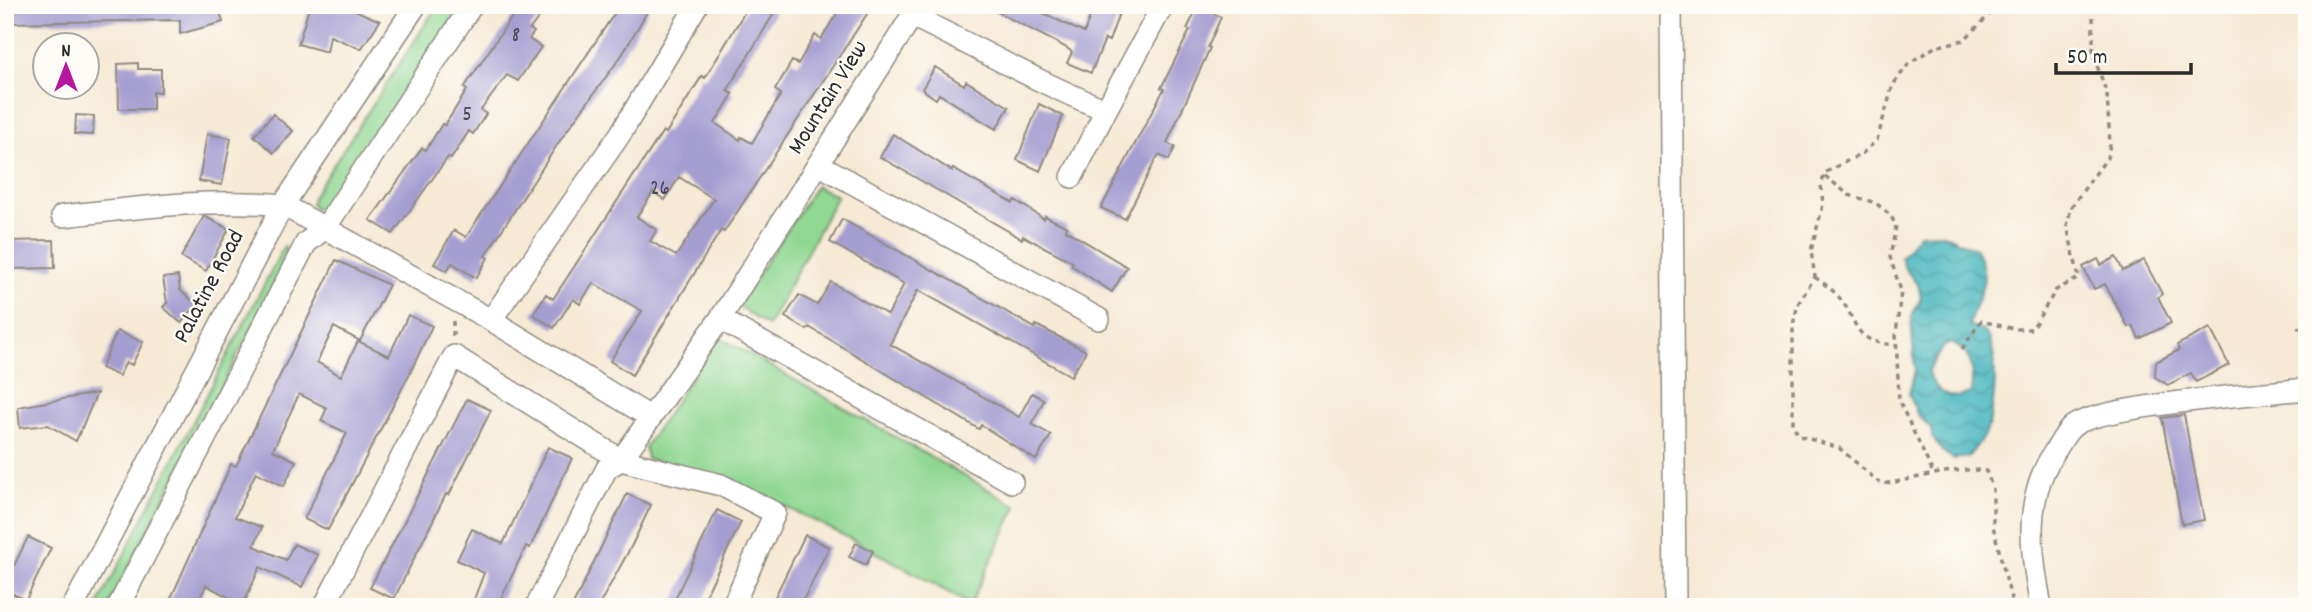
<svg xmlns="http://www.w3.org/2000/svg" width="2312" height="612" font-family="Dekko,sans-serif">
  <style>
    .grass { fill: #90d792; stroke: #5e815e; stroke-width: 2 }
    .water { fill: url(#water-waves); stroke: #3a7175; stroke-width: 2; fill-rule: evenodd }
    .building { fill: #a59ed1; fill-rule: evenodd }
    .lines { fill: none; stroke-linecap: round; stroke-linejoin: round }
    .minor-casing { stroke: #908a80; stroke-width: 24 }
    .path { stroke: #908a80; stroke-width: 3.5; stroke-dasharray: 5 5; stroke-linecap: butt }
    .minor { stroke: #fff; stroke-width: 21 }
    .labels { text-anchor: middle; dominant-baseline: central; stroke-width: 5; stroke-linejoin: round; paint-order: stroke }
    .number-label { font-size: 21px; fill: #4a4854 }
    .street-label { font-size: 24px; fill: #2b2b2b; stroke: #fdfcf7 }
  </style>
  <defs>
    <pattern id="water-waves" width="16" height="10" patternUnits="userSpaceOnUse" patternTransform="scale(1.75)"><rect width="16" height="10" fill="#48b7bf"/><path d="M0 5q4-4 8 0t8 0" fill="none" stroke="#3c959b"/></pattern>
  </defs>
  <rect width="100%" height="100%" fill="#fdfcf7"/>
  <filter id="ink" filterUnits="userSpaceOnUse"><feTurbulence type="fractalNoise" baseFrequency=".0143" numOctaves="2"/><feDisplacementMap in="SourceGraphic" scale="14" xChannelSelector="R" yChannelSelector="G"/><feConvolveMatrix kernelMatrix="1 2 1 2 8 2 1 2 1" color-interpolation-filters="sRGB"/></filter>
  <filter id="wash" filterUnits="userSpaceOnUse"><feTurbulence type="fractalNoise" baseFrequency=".00686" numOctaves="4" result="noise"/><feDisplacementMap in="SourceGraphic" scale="28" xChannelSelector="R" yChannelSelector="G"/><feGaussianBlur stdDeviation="1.57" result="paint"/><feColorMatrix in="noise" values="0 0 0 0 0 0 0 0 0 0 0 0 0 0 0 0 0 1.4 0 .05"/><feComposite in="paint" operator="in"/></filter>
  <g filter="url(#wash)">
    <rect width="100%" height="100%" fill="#f6ead5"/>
    <path class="grass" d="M438,5H462L330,206L315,209L311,204L313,196Z
      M816,186L837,196L768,326L737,306Z
      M284,246L288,257L108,607H97Z
      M719,337L1017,506L970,605C891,559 810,515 725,481C700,471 672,466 647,459L645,447Z"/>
    <path class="water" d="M1940,233L1976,249C1993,285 1978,290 1969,325C1974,327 1980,329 1984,332C2001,348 1995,409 1987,429C1983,440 1975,448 1968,457L1954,459L1943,452L1932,437L1931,428L1917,414L1909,394L1915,370L1911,317L1921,299L1918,284L1905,269L1901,257L1919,234ZM1951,343C1973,352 1974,371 1971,392C1950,404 1935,392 1928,371L1944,346Z"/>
    <g id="blocks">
      <path class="building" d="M5,5H218L223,22L180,34V20L5,23Z
        M310,5H343L380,21L361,49L330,36L327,52L298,44Z
        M520,5H548L530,29L534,32L529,39L541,47L518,81L507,75L481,110L486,114L473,134L469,131L451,159L448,157L393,234L370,220L422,148L426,150L442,124L445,125L467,90L464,88Z
        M620,5H651L622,55L563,136L485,256L488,258L476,278L452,263L447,271L434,264L454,230L466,237Z
        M749,5H779L727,91L733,94L715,123L740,140L741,137L752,143L781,94L775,90L792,61L798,64L815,35L821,39L842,5H873L724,232L721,230L632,375L610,361L642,311L593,283L580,304L573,299L554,328L533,314L546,294L553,299L663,131L666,133L702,76L705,78ZM679,177L714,199L676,256L650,241L657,230L637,217L653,192L665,200Z
        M984,5H1027L1084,33L1094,5H1122L1109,41L1105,39L1091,73L1067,63L1072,52L1067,48Z
        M1198,6L1221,17L1208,47L1210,48L1167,143L1175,147L1169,160L1159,155L1156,159L1125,219L1101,208L1164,89L1161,88L1190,30L1187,29Z
        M138,63V69H161V92H153V109H119L118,64Z
        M935,67L964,85L966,81L1009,107L996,129L939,94L936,99L922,89Z
        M1039,104L1063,116L1040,171L1017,160Z
        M273,114L293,131L274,153L254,136Z
        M76,115L94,116L93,135L75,134Z
        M207,134L231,138L222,185L199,181Z
        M893,134L952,171L953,169L1013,203L1015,200L1044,219L1045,216L1067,227L1066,230L1127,267L1112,292L1071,265L1073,262L1023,236L1022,239L880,157Z
        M204,216L229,229L206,271L181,257Z
        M842,219L1035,328L1036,325L1086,351L1071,376L918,290L890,344L1019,417L1032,393L1044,400L1032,424L1051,435L1036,460L981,425L979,429L809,327L807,330L785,317L799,295L817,305L831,282L888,315L904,284L830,242Z
        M54,240L55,268L9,269L8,241Z
        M2116,257L2123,271L2144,260L2162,294L2158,297L2171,323L2139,339L2133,326L2128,327L2105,284L2094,289L2083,267L2098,259L2101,265Z
        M336,260L389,285L360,341L334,327L317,362L341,376L358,341L389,356L408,315L432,326L410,373L328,530L304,519L347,433L321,421L327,408L299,394L273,450L296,461L284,486L256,472L235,517L262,527L254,546L286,560L294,544L318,555L302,587L260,567L243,605L206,585L196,607H167L231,464L236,466Z
        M178,276L180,290L197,305L181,323L163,307L167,303L163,278Z
        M2210,328L2229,365L2196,382L2191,373L2168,385L2155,377L2156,362L2179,350L2177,345Z
        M117,331L143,342L132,365L126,362L119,376L101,368Z
        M97,393L76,441L48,425L20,428L18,407Z
        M467,399L491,410L449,495L446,494L394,599L370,588Z
        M2184,415L2204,520L2182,524L2162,418Z
        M548,447L572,458L540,527L530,548L526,546L497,607H471L484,573L457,560L472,529L503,544Z
        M627,494L651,505L632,545L598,607H572Z
        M717,510L741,522L707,593L701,607H671Z
        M805,535L829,547L809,589L799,607H770Z
        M28,537L51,548L26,600L5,590V584Z
        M856,543L873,551L866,565L849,557Z"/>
    </g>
  </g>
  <g filter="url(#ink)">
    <use href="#blocks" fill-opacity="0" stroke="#908a80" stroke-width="2"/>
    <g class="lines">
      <defs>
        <path id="minor" d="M1671,5L1675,607
          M818,164L1099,319
          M1072,177L1106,110
          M62,216C136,208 208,198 283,205L491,320L650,417
          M720,319L1012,482
          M491,320L621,133L697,5
          M73,607L283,205L416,5
          M118,607L306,243L325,228L472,5
          M337,607L327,601L454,356L621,460L721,485L775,513L732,607
          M536,607L607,468L621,460L720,319L912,16C976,47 1039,83 1106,110L1163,5
          M2041,607C2031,551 2022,498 2057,448C2061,442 2066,432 2072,427C2094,406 2267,393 2307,389"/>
      </defs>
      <use href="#minor" class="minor-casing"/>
      <path class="path" d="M1999,5L1964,40L1935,47L1909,63L1893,85L1877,140L1863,153L1826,172L1821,184L1823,205L1811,251L1815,277L1798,304L1793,325V426L1800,436L1839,448L1881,484C1917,480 1950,466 1986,471L1993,489V526L2013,607
        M1825,176L1849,195L1876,203L1891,216L1896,226L1890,257L1901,291L1896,334L1899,401L1933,473
        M1815,277C1821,282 1828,286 1833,291C1862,318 1846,343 1898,345
        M453,321V338
        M2297,328L2307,326
        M1962,349L1981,321L2015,329H2032L2056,290L2079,278L2067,226L2071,207L2107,158L2110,145L2107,94L2093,54V5"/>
      <use href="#minor" class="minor"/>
    </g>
  </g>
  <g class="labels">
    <g class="number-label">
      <text x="516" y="37">8</text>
      <text x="467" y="116">5</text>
      <text x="660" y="190">26</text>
    </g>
    <g class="street-label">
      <text transform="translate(829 98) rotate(-58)">Mountain View</text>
      <text transform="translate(210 287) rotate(-62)">Palatine Road</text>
    </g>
  </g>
  <rect width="2312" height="612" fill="none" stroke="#fdfcf7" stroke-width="28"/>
  <g transform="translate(66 66)"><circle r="33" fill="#fdfcf7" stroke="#a9a8a5" stroke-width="2"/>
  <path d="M0-5L12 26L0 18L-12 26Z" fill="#b5179e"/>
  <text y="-10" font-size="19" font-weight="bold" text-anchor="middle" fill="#2b2b2b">N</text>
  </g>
  <path d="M2056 63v10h135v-10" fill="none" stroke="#2b2b2b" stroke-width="3.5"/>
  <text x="2067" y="63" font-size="21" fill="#2b2b2b" stroke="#fdfcf7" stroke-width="5" paint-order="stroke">50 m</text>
</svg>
